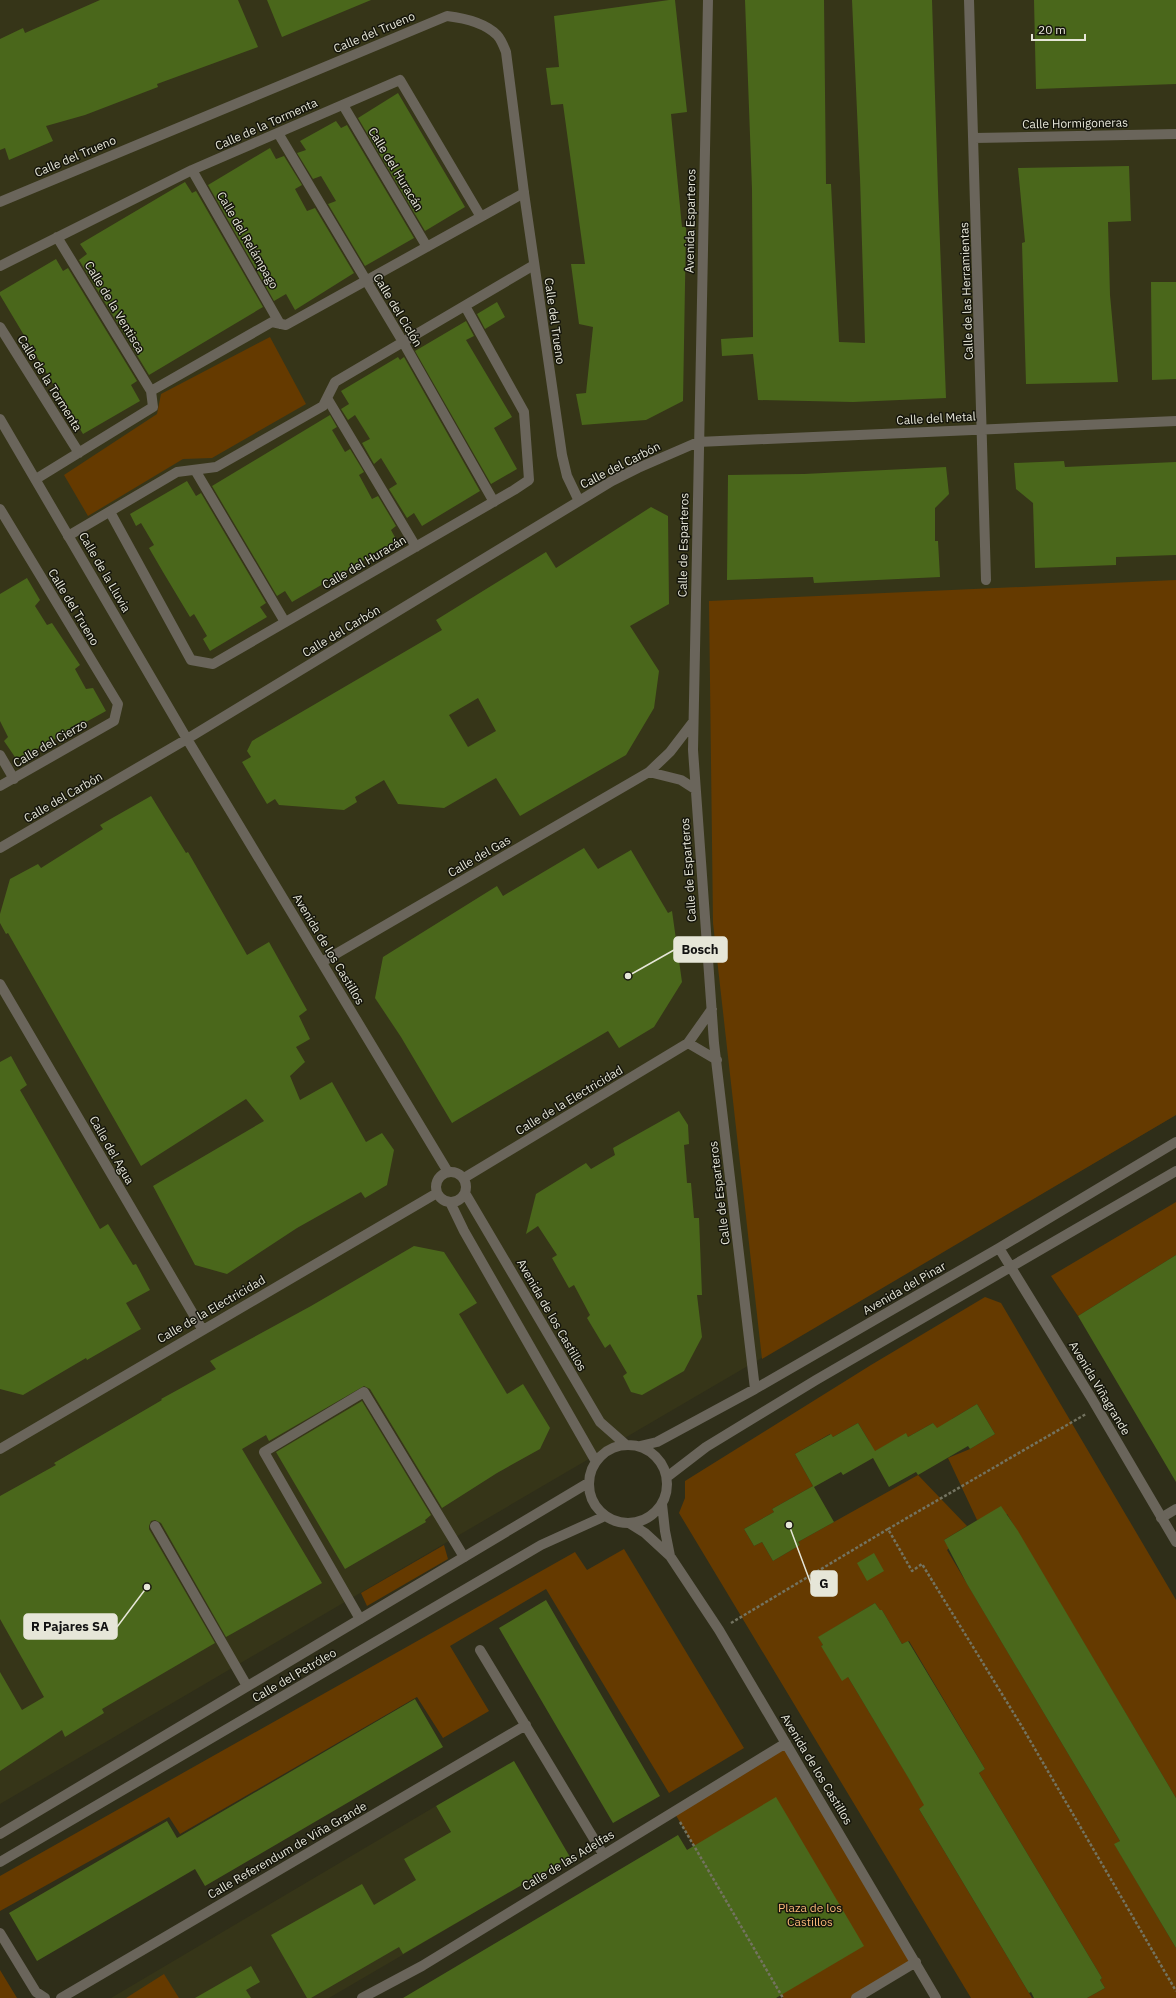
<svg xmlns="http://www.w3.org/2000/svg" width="1176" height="1998" font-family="'IBM Plex Sans',sans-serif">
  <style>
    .built { fill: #363518 }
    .green { fill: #653a00 }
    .building { fill: #4a671b; fill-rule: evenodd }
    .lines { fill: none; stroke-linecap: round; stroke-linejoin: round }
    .path { stroke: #737360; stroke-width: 2.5; stroke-dasharray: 3 2; stroke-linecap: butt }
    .service { stroke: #6a655b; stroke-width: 10 }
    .pedestrian { stroke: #6a655b; stroke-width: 10 }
    .minor { stroke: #6a655b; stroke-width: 10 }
    .labels { text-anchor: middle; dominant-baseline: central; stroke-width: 3; stroke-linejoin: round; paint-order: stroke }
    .street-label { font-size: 12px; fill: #e6e6d8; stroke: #16160c }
    .park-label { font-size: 12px; fill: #faba79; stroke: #16160c }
    .leader { fill: none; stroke: #e6e6d8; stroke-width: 1.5 }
    .callout-dot { fill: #e6e6d8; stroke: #16160c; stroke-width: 1.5 }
    .callout { fill: #e6e6d8; stroke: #e6e6d8; stroke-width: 1.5 }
    .callout-label { font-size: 13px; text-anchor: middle; font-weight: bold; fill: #111 }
  </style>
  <rect width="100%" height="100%" fill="#2f2e19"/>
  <path class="built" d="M0,0H1176V1115L0,1804Z
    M436,1806L491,1902L464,1919L329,1998H111Z"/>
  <path class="green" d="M270,337L306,404L212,458L183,459L88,516L64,475L157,414L161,394Z
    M1176,580V1115L762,1359L713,923L709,601Z
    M1176,1202V1255L1078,1316L1051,1276Z
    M985,1297L1001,1303L1176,1600V1798L1007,1514L977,1520L948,1458L970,1449L995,1434L977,1404L952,1419L944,1441L933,1423L908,1437L906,1434L870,1454L869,1441L858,1423L833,1437L830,1434L795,1454L813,1486L772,1509L774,1512L744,1529L754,1546L762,1542L773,1561L800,1545L798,1542L918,1475L967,1526L944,1540L949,1548L947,1550L1120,1841L1115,1845L1176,1948V1998H1087L1105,1988L1100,1980L1102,1978L979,1773L985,1769L909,1641L902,1644L882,1610H880L875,1603L819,1637L823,1645L821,1646L848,1677L925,1805L919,1809L1032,1998H971L679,1513L685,1498V1481L871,1365Z
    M444,1545L448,1559L367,1606L361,1593Z
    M624,1549L744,1748L669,1793L546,1589L450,1646L489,1711L443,1738L417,1697L180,1834L169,1817L0,1911V1876L575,1552L587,1570Z
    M786,1743L916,1962L856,1998H783L674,1812Z
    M0,1970L17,1998H0Z
    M164,1974L179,1998H126Z"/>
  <path class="building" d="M100,0H238L258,47L157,84L158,87L85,115L46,126L53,141L9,160L5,148L0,150V39L23,28L25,33Z
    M267,0H371L282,37Z
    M669,0H675L687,112L671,114L682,227H686L683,401L646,420L582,425L576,394L586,393L593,327L579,324L571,264H585L563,104L551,105L546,68L559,67L554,16Z
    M745,0H824L826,184H831L839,342L865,343L860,178L852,0H932L938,191L946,398L853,402L758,400L753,354L722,356L721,339L753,337L752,189Z
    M1034,0H1176V84L1036,89Z
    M398,93L465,207L425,231L358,118Z
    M336,121L341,128L347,125L414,238L365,266L328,204L336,201L321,176L313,179L297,153L306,150L300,141Z
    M270,148L276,159L284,156L302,185L295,189L307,211L315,208L354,273L295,310L286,294L274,301L208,185Z
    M1129,166L1131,221L1108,222L1110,295L1118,382L1026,384L1022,243L1025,242L1018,168Z
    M185,182L192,193L196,191L263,307L149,375L79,260L87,254L80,244Z
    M56,259L63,271L68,268L137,381L131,385L140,401L83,434L0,295V292Z
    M1151,282H1176V379L1152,380Z
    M497,302L505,317L485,329L477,314Z
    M466,321L474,336L466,340L512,417L494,428L517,469L491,484L415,351Z
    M398,357L400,360L404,357L480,491L422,526L414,513L407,518L389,489L397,484L381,458L374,464L362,443L370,439L355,415L348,420L341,409L349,404L341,391Z
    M330,415L337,427L332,430L345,452L350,449L364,472L359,475L372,499L378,496L396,526L391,530L397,541L292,602L285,591L277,596L212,486Z
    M1064,461L1065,467L1176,462V555L1116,557V565L1035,568L1033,503L1016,489L1014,463Z
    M946,467L949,494L935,508V541H938L940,577L814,583L813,577L727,580L728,475L804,474Z
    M187,481L196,496L201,493L266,603L260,607L267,617L210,651L203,639L207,636L194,614L190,617L163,572L149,548L154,545L141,523L136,526L130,514Z
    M651,507L668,516L669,604L630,626L659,671L654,708L626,755L520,816L496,778L444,808L398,804L384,780L355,797L357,802L344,810L279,805L275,799L267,804L242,762L251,757L247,751L252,741L442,630L436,620L546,552L556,568ZM478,698L496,731L468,747L449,715Z
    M27,578L40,600L35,606L47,625L52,623L80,665L75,669L86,689L93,688L106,711L17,760L4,741L8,737L0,721V594Z
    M151,796L186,853L188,852L247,955L269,942L307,1010L299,1016L310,1039L296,1047L305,1062L290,1076L300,1100L332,1082L366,1142L382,1133L394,1150L387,1185L365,1198L361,1192L297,1228L227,1274L195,1265L153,1186L264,1121L246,1099L141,1166L8,933L6,934L0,923V914L10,879L38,864L41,868L103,829L100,825Z
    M584,848L598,869L631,850L668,913L672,911L682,982L654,1027L619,1048L608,1031L452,1123L401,1037L375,998L383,957L497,886L503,896Z
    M11,1056L27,1085L20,1090L100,1229L108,1224L133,1265L136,1264L150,1290L126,1303L141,1329L87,1360L86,1358L23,1395L0,1389V1062Z
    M679,1111L688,1125L689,1144L684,1145L687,1183H691L694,1218H699L702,1295H697L702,1337L684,1371L642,1395L631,1392L623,1376L627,1373L610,1344L605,1348L587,1318L590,1315L574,1285L569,1288L552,1258L557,1255L538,1226L526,1234L536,1194L586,1163L591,1169L615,1155L613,1148Z
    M414,1246L444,1252L477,1303L459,1314L507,1394L523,1384L550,1428L540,1449L497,1473L442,1508L370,1389L364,1386L269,1441L266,1435L242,1449L322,1583L226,1637L161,1523L155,1520L151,1521L149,1526V1529L215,1643L102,1709L104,1713L65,1737L62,1730L0,1771V1672L22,1710L44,1697L0,1619V1496L56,1465L54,1463L162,1400L161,1399L216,1369L210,1361L311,1306Z
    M1176,1255V1482L1078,1316Z
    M362,1401L431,1515L425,1520L426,1522L345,1569L276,1452Z
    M977,1404L995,1434L970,1449L968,1446L918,1475L916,1472L889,1487L873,1458L843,1475L841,1472L814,1487L834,1522L798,1542L800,1545L773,1561L762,1542L754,1546L744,1529L774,1512L772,1509L813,1486L795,1454L831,1434L833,1437L858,1423L875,1451L906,1433L908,1437L933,1423L937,1428Z
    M1001,1506L1018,1531L1176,1798V1948L1114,1844L1120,1841L967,1584L944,1540Z
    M874,1553L884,1571L867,1581L857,1563Z
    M546,1600L660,1796L613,1823L499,1628Z
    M875,1603L880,1610H882L902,1644L908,1641L985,1769L979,1773L1102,1978L1100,1980L1105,1988L1087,1998H1034L1031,1992L1029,1993L919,1809L924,1805L909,1779L848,1677L842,1681L821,1646L823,1645L818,1637Z
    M415,1699L443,1747L205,1886L195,1869L37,1961L9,1913L167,1821L177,1838Z
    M514,1761L570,1857L403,1954L399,1947L311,1998H307L271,1935L362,1884L374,1905L416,1880L404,1859L451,1832L436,1806Z
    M776,1797L864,1946L776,1998H403L678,1835L687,1850Z
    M251,1966L260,1982L246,1990L251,1998H195Z"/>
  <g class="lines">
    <path class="path" d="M888,1529L1086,1414
      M731,1623L888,1529L912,1571L922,1564L1021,1725L1176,1991
      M680,1822L783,1998"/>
    <path class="service" d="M343,105L427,247
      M278,133L403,342L494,502
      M192,170L280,324
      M57,237L151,391
      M0,266L192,170L400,80L481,217
      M0,327L79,453
      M327,398L416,547
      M195,470L285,622
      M36,479L153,407L151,391L272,322L286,325L524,193
      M0,509L118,704L114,721L0,786
      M110,512L191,660L213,664L514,490L529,480L524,412L465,306
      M68,536L177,472L216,467L323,406L335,382L534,265
      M0,755L14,779
      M155,1526L247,1686
      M360,1619L264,1452L364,1392L464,1557"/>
    <path class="pedestrian" d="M1161,1518L1176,1509"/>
    <path class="minor" d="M708,0L693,750L714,1043L755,1389
      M969,0L986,580
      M974,138L1176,134
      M0,202L447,16C464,18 484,22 497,35C501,39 504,47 506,52L524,193L562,455L567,476L579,501
      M0,419L187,739L448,1172
      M649,772L670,752L693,722
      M0,848L187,739L612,481L638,468L698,442L1176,421
      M322,962L649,772L681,780L695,789
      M0,984L202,1329
      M688,1043L712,1009
      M436 1187a15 15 0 1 1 30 0a15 15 0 1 1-30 0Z
      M464,1178L688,1043L717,1060
      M465,1193L600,1422L625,1444
      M450,1202L464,1231L595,1460
      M999,1248L1092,1399L1176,1542
      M589 1484a39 39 0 1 1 78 0a39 39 0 1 1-78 0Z
      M640,1446L657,1442L755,1389L999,1248L1176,1142
      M0,1449L437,1193
      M667,1477L706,1447L816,1380L1176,1171
      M662,1504L665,1531L670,1556
      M629,1523L645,1533L670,1556L719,1630L936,1998
      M480,1650L603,1854
      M0,1834L588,1483
      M0,1862L541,1545L605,1516
      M0,1933L36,1992L45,1998
      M61,1998L526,1725
      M362,1998L422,1966L786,1743
      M856,1998L916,1962"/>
  </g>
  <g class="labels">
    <g class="street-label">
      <text transform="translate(374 32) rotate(-23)">Calle del Trueno</text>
      <text transform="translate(1075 123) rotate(-1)">Calle Hormigoneras</text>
      <text transform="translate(266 124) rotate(-24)">Calle de la Tormenta</text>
      <text transform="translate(75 156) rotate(-23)">Calle del Trueno</text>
      <text transform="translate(396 169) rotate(59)">Calle del Huracán</text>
      <text transform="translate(690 221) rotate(-89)">Avenida Esparteros</text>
      <text transform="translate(248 240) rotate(60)">Calle del Relámpago</text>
      <text transform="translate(966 291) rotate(-92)">Calle de las Herramientas</text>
      <text transform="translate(115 307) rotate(59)">Calle de la Ventisca</text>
      <text transform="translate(398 310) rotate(59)">Calle del Ciclón</text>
      <text transform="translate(555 321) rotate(82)">Calle del Trueno</text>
      <text transform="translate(50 383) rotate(58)">Calle de la Tormenta</text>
      <text transform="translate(936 418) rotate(-3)">Calle del Metal</text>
      <text transform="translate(620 465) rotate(-27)">Calle del Carbón</text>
      <text transform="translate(683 545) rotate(-89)">Calle de Esparteros</text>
      <text transform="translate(364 562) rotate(-30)">Calle del Huracán</text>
      <text transform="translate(105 572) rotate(60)">Calle de la Lluvia</text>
      <text transform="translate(74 607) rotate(59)">Calle del Trueno</text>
      <text transform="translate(341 631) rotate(-31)">Calle del Carbón</text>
      <text transform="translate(50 743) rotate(-30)">Calle del Cierzo</text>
      <text transform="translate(63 797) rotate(-30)">Calle del Carbón</text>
      <text transform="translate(479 856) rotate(-30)">Calle del Gas</text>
      <text transform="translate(688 870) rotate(-94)">Calle de Esparteros</text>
      <text transform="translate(329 949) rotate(59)">Avenida de los Castillos</text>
      <text transform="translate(569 1100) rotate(-31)">Calle de la Electricidad</text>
      <text transform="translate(112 1150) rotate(60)">Calle del Agua</text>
      <text transform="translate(719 1193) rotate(-97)">Calle de Esparteros</text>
      <text transform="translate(904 1288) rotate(-30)">Avenida del Pinar</text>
      <text transform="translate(211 1309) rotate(-30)">Calle de la Electricidad</text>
      <text transform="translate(552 1315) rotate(60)">Avenida de los Castillos</text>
      <text transform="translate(1100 1388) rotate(59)">Avenida Viñagrande</text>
      <text transform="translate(294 1675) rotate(-30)">Calle del Petróleo</text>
      <text transform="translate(817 1769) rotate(59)">Avenida de los Castillos</text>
      <text transform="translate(287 1850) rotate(-30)">Calle Referendum de Viña Grande</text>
      <text transform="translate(568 1860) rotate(-31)">Calle de las Adelfas</text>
    </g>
    <g class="park-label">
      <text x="810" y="1907">Plaza de los<tspan x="810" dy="14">Castillos</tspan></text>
    </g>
  </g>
  <path class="leader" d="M628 976L674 950M789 1525L811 1584M147 1587L117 1627"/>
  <g class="callout-dot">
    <circle cx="628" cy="976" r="4"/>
    <circle cx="789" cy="1525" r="4"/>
    <circle cx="147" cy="1587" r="4"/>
  </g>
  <g class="callout">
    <rect x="674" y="937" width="53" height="25" rx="4"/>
    <rect x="811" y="1571" width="26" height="25" rx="4"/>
    <rect x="24" y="1614" width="93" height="25" rx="4"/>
  </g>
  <g class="callout-label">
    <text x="700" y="954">Bosch</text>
    <text x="824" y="1588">G</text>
    <text x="70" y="1631">R Pajares SA</text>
  </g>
  <path d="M1032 34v6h53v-6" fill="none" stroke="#e6e6d8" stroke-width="2"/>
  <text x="1038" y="34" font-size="12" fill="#e6e6d8" stroke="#16160c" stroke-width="3" paint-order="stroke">20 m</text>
</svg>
